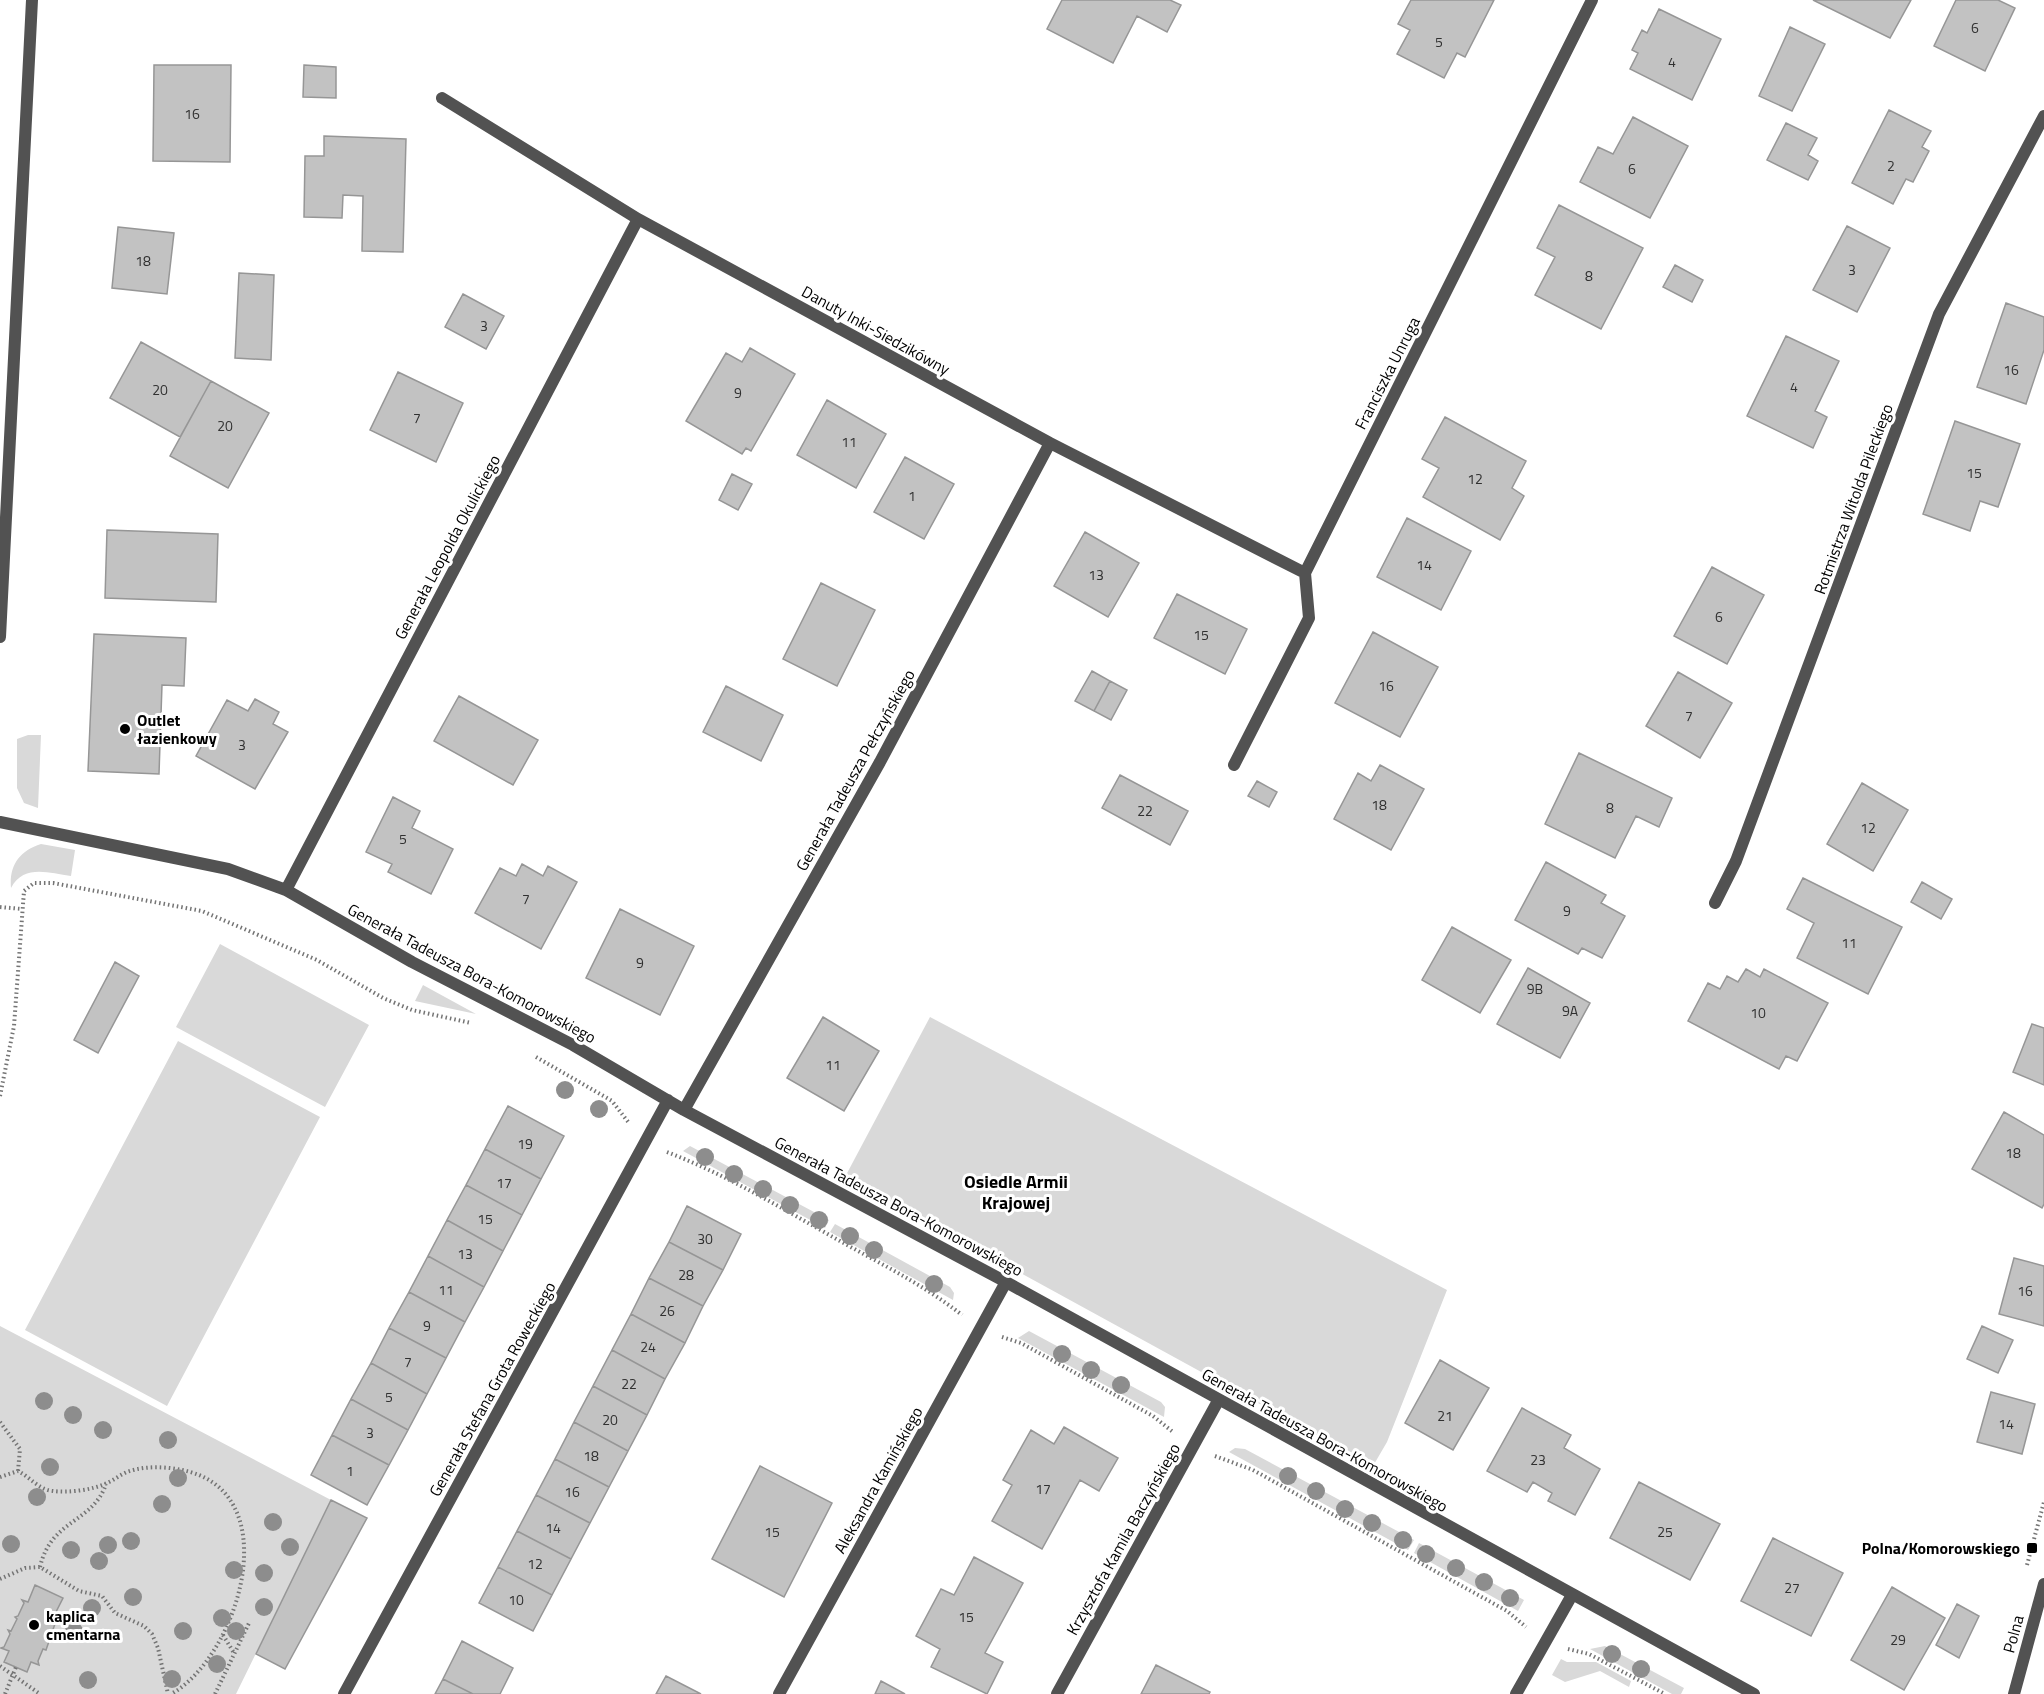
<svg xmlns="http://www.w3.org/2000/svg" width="2044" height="1694" font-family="'Titillium Web',sans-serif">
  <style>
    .green { fill: #d9d9d9 }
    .building { fill: #c2c2c2; stroke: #969696; stroke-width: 1.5 }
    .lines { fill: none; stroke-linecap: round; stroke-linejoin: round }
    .path { stroke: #747474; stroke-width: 4; stroke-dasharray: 1.5 3; stroke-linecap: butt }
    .minor { stroke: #525252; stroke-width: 12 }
    .tree { fill: #8d8d8d }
    .poi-dot { fill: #000; stroke: #fff; stroke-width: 2 }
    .labels { text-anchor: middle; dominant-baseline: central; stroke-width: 6; stroke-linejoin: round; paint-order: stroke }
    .number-label { font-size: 14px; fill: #303030 }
    .street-label { font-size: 16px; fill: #000; stroke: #fff }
    .poi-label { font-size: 16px; font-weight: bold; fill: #000; stroke: #fff; text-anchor: start }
    .neighbourhood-label { font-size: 18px; font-weight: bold; fill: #000; stroke: #fff }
  </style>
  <rect width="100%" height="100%" fill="#fff"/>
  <path class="green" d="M28,735H41L38,808L24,803L17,788V739Z
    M41,844L75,850L71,876C48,873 24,864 11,888C9,866 19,851 41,844Z
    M220,944L369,1025L325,1107L176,1027Z
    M423,985L476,1014L415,1001Z
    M930,1017L1447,1290L1387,1442L1373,1466L845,1177Z
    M178,1041L320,1117L167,1406L25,1330Z
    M690,1146L829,1220L825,1228L683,1151Z
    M835,1224L950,1287L954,1293L953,1300L830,1232Z
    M0,1326L331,1500L236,1694H0Z
    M1029,1331L1161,1402L1165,1407L1164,1417L1018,1338Z
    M1235,1448L1245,1449L1414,1540L1408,1550L1229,1452Z
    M1419,1543L1524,1600L1518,1611L1414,1553Z
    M1605,1646L1684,1688L1681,1694H1672L1590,1649Z
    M1561,1659L1567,1662H1596L1631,1681L1629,1687L1600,1671L1565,1682L1552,1675Z"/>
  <path class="building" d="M1062,0H1170L1181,5L1167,32L1137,16L1113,63L1047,29Z
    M1411,0H1494L1465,57L1457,53L1444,78L1397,54L1410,30L1398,24Z
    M1813,0H1911L1890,38Z
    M1956,0H1998L2015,8L1985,71L1934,46Z
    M1659,9L1721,39L1692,100L1630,69L1638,53L1632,50L1642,30L1647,33Z
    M1790,27L1825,44L1792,111L1759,96Z
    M154,65H231L230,162L153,161Z
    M304,65L336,67V98L303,97Z
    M1889,110L1931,131L1922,147L1929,151L1913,182L1906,179L1893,204L1852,183Z
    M1633,117L1688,146L1650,218L1580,182L1598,147L1613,154Z
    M1786,123L1817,138L1808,155L1818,161L1808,180L1767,160Z
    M324,136L406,139L403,252L362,251L363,196L343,195L342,218L304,217L305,156H324Z
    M1559,205L1643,248L1601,329L1535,295L1555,257L1537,248Z
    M1847,226L1890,248L1857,312L1813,290Z
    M118,227L174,233L167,294L112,288Z
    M1675,265L1703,280L1692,302L1663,287Z
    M239,273L274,275L271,360L235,358Z
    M463,294L504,316L486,349L445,327Z
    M2006,303L2044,317V350L2026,404L1977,387Z
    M1786,336L1839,361L1815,411L1827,417L1813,448L1747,416Z
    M141,342L211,381L180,437L110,398Z
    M750,348L795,374L751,451L746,448L742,454L686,421L726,353L742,362Z
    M398,372L463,403L436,462L370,430Z
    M211,381L269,413L228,488L170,456Z
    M827,400L886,434L856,488L797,455Z
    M1445,417L1526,461L1512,488L1524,496L1500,540L1423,497L1439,468L1422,459Z
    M1955,421L2020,444L1998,507L1980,501L1970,531L1923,514Z
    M905,457L954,484L924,539L874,512Z
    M732,474L752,484L738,510L719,500Z
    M1407,518L1471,551L1441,610L1377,577Z
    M107,530L218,534L216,602L105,598Z
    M1085,532L1139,563L1108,617L1054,586Z
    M1712,567L1764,595L1727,664L1674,636Z
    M821,583L875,610L837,686L783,659Z
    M1177,594L1247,629L1225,674L1154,638Z
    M1373,632L1438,667L1400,737L1335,703Z
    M94,634L186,638L184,686L162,685L159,774L88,771Z
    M1092,671L1110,681L1094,711L1075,701Z
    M1678,672L1732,703L1700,758L1646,726Z
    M1110,681L1127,690L1111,720L1094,711Z
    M726,686L783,715L761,761L703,732Z
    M459,696L538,740L513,785L434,741Z
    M255,699L279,712L273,724L288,732L255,789L196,756L227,700L248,711Z
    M1579,753L1672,798L1659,827L1636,816L1615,858L1545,824Z
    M1380,765L1424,789L1391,850L1334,819L1358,773L1371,781Z
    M1120,775L1188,811L1170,845L1102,808Z
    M1257,781L1277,792L1269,807L1248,796Z
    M1862,783L1908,810L1873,871L1827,844Z
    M393,797L420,811L412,828L453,849L431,894L388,872L392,864L366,852Z
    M1546,862L1606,895L1601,903L1625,916L1602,958L1582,948L1578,954L1515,920Z
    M522,864L543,876L548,866L577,882L541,949L475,913L500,868L516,876Z
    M1803,878L1902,927L1868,994L1797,958L1814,923L1787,909Z
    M1922,882L1952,899L1941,919L1911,902Z
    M620,909L694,946L660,1015L586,978Z
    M1452,927L1511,960L1480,1013L1422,980Z
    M115,962L139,976L98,1053L74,1040Z
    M1528,968L1590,1003L1560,1058L1497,1024Z
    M1746,969L1760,977L1764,969L1828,1003L1797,1061L1786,1056L1779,1069L1688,1021L1708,983L1720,989L1727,976L1738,982Z
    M823,1017L879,1051L844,1111L787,1078Z
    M2032,1024L2044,1028V1085L2013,1072Z
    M508,1106L564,1136L541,1179L485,1149Z
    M2004,1112L2044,1135V1204L2042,1208L1972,1169Z
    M485,1149L541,1179L522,1215L466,1185Z
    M466,1185L522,1215L503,1251L447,1220Z
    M687,1206L741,1234L723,1270L669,1242Z
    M447,1220L503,1251L484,1287L428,1256Z
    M669,1242L723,1270L703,1306L649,1278Z
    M428,1256L484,1287L465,1322L409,1292Z
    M2014,1258L2044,1266V1326L1999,1314Z
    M649,1278L703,1306L685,1343L631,1314Z
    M409,1292L465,1322L446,1358L389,1328Z
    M631,1314L685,1343L665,1379L612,1350Z
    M1982,1326L2013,1340L1998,1373L1967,1359Z
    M389,1328L446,1358L427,1394L371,1363Z
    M612,1350L665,1379L647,1415L593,1386Z
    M1440,1360L1489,1388L1453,1450L1405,1423Z
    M371,1363L427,1394L408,1430L351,1399Z
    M593,1386L647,1415L628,1451L574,1422Z
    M1991,1392L2035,1404L2022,1454L1977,1442Z
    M351,1399L408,1430L389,1465L332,1435Z
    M1522,1408L1571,1435L1564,1448L1600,1469L1575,1515L1548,1501L1552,1493L1533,1482L1527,1492L1487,1471Z
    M574,1422L628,1451L609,1487L555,1459Z
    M1064,1427L1118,1458L1099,1491L1080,1480L1042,1549L992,1521L1012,1485L1003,1480L1031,1430L1054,1444Z
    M332,1435L389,1465L367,1505L311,1475Z
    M555,1459L609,1487L590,1523L536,1495Z
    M760,1466L832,1503L784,1597L712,1559Z
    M1639,1482L1720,1524L1690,1580L1610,1538Z
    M536,1495L590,1523L571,1559L517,1531Z
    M331,1500L367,1518L285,1669L256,1654Z
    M517,1531L571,1559L552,1595L498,1567Z
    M1773,1538L1843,1573L1811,1636L1741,1601Z
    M974,1557L1023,1583L985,1653L1003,1662L987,1694L931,1667L940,1649L916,1636L941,1589L954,1595Z
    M498,1567L552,1595L533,1631L479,1603Z
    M35,1585L63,1598L55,1614L61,1617L57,1618L46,1650L43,1649L38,1661L39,1665L31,1662L27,1672L4,1662L9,1651L1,1648L4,1647L10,1634L8,1630L11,1631L17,1619L15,1617L18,1616L24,1603L22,1600L28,1602Z
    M1892,1587L1945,1618L1904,1690L1851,1660Z
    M1957,1604L1979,1616L1959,1658L1936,1645Z
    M462,1641L513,1668L500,1694H473L443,1679Z
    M1156,1665L1210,1692L1209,1694H1141Z
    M666,1676L701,1694H656Z
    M443,1679L473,1694H435Z
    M881,1681L905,1694H875Z"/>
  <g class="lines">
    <path class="path" d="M0,907L22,909
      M536,1057L612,1101L629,1123
      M0,1096L14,1026L24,891L34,883H53L202,911L317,960L383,998L412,1010L471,1023
      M667,1152C727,1175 783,1209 840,1241C881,1264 924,1285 962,1315
      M1002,1337L1021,1343L1153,1416L1173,1432
      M0,1422L20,1449L18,1471
      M1215,1456L1253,1470L1507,1611L1526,1627
      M0,1477L18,1471C30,1477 39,1490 53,1491C68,1493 93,1490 107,1483C114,1480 120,1475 127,1472C148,1464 179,1467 199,1475C284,1510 234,1660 171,1694
      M2027,1565L2044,1502
      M40,1567C51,1519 93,1523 106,1484
      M0,1579L25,1568L40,1567L79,1591L102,1596L115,1613L144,1626L152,1634L158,1648L168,1694
      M223,1635L234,1653
      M1568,1649L1589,1654L1665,1694
      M0,1666L40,1694
      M5,1694L16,1667
      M215,1694L250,1621"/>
    <path class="minor" d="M442,98L638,219L1050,443L1305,573
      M0,637L32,0
      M1234,765L1309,618L1305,573L1592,0
      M0,822L228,869L286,890L412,962L573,1045L684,1110L1006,1282L1754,1694
      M286,890L638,219
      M1715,903L1736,861L1939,314L2044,116
      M684,1110L880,762L1050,443
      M344,1694L668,1100
      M779,1694L1006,1282
      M1057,1694L1218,1401
      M1516,1694L1572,1595
      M2014,1694L2044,1584"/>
  </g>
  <g class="tree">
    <circle cx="565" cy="1090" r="9"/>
    <circle cx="599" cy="1109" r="9"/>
    <circle cx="705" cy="1157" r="9"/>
    <circle cx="734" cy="1174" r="9"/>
    <circle cx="763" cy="1189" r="9"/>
    <circle cx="790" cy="1205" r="9"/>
    <circle cx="819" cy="1220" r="9"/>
    <circle cx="850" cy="1236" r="9"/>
    <circle cx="874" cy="1250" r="9"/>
    <circle cx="934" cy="1284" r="9"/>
    <circle cx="1062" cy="1354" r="9"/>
    <circle cx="1091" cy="1370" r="9"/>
    <circle cx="1121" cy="1385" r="9"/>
    <circle cx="44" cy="1401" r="9"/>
    <circle cx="73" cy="1415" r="9"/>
    <circle cx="103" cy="1430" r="9"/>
    <circle cx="168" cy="1440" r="9"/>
    <circle cx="50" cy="1467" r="9"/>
    <circle cx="1288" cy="1476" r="9"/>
    <circle cx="178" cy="1478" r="9"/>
    <circle cx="1316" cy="1491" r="9"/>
    <circle cx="37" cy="1497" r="9"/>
    <circle cx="162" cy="1504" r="9"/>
    <circle cx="1345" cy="1509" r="9"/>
    <circle cx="273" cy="1522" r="9"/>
    <circle cx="1372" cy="1523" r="9"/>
    <circle cx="1403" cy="1540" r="9"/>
    <circle cx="131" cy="1541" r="9"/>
    <circle cx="11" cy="1544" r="9"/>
    <circle cx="108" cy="1545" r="9"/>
    <circle cx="290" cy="1547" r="9"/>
    <circle cx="71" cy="1550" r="9"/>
    <circle cx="1426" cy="1554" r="9"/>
    <circle cx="99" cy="1561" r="9"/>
    <circle cx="1456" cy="1568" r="9"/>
    <circle cx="234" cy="1570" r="9"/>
    <circle cx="264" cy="1573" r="9"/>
    <circle cx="1484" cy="1582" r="9"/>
    <circle cx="133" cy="1597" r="9"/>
    <circle cx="1510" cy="1598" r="9"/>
    <circle cx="264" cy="1607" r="9"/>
    <circle cx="92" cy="1608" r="9"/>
    <circle cx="222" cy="1618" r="9"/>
    <circle cx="74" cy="1631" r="9"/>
    <circle cx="183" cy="1631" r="9"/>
    <circle cx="236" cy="1631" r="9"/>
    <circle cx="1612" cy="1654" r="9"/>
    <circle cx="217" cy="1664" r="9"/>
    <circle cx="1641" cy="1669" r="9"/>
    <circle cx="172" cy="1679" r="9"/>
    <circle cx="88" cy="1680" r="9"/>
  </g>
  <g class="poi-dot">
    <circle cx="125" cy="729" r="6"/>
    <rect x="2026" y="1542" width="12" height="12" rx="3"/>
    <circle cx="34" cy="1625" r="6"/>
  </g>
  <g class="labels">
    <g class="number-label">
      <text x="1975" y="27">6</text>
      <text x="1439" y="41">5</text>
      <text x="1672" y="61">4</text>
      <text x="192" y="113">16</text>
      <text x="1891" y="165">2</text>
      <text x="1632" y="168">6</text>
      <text x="143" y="260">18</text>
      <text x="1852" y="269">3</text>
      <text x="1589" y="275">8</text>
      <text x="484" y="325">3</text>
      <text x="2011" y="369">16</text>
      <text x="1794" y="386">4</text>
      <text x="160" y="389">20</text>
      <text x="738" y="392">9</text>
      <text x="417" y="417">7</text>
      <text x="225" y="425">20</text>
      <text x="849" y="441">11</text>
      <text x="1974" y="472">15</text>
      <text x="1475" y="478">12</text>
      <text x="912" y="495">1</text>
      <text x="1424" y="564">14</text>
      <text x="1096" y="574">13</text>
      <text x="1719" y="616">6</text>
      <text x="1201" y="634">15</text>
      <text x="1386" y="685">16</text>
      <text x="1689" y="715">7</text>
      <text x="242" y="744">3</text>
      <text x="1379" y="804">18</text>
      <text x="1610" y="807">8</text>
      <text x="1145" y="810">22</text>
      <text x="1868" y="827">12</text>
      <text x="403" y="838">5</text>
      <text x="526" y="898">7</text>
      <text x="1567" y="910">9</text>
      <text x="1849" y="942">11</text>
      <text x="640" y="962">9</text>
      <text x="1535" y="988">9B</text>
      <text x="1570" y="1010">9A</text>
      <text x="1758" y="1012">10</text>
      <text x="833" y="1064">11</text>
      <text x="525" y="1143">19</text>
      <text x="2013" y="1152">18</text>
      <text x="504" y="1182">17</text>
      <text x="485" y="1218">15</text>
      <text x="705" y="1238">30</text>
      <text x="465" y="1253">13</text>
      <text x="686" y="1274">28</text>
      <text x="446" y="1289">11</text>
      <text x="2025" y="1290">16</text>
      <text x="667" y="1310">26</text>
      <text x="427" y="1325">9</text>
      <text x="648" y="1346">24</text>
      <text x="408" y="1361">7</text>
      <text x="629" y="1383">22</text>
      <text x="389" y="1396">5</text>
      <text x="1445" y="1415">21</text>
      <text x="610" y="1419">20</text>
      <text x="2006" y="1423">14</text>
      <text x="370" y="1432">3</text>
      <text x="591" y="1455">18</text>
      <text x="1538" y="1459">23</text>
      <text x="350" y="1470">1</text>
      <text x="1043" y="1488">17</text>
      <text x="572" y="1491">16</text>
      <text x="553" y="1527">14</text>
      <text x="772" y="1531">15</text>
      <text x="1665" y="1531">25</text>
      <text x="535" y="1563">12</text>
      <text x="1792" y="1587">27</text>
      <text x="516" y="1599">10</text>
      <text x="966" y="1616">15</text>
      <text x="1898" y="1639">29</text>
    </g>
    <g class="street-label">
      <text transform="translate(876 330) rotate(29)">Danuty Inki-Siedzikówny</text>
      <text transform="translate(1387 373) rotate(-63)">Franciszka Unruga</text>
      <text transform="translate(1853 499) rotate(-70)">Rotmistrza Witolda Pileckiego</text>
      <text transform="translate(447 547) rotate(-62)">Generała Leopolda Okulickiego</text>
      <text transform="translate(855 770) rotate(-61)">Generała Tadeusza Pełczyńskiego</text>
      <text transform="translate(472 973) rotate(28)">Generała Tadeusza Bora-Komorowskiego</text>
      <text transform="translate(899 1206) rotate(28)">Generała Tadeusza Bora-Komorowskiego</text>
      <text transform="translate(492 1389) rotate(-61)">Generała Stefana Grota Roweckiego</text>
      <text transform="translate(1325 1440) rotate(29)">Generała Tadeusza Bora-Komorowskiego</text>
      <text transform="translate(878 1480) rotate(-61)">Aleksandra Kamińskiego</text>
      <text transform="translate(1123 1539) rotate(-61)">Krzysztofa Kamila Baczyńskiego</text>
      <text transform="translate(2013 1634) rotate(-75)">Polna</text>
    </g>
    <g class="poi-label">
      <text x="137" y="720">Outlet<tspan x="137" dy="18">łazienkowy</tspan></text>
      <text x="2020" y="1548" text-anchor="end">Polna/Komorowskiego</text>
      <text x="46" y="1616">kaplica<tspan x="46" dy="18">cmentarna</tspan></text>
    </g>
    <g class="neighbourhood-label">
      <text x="1016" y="1181">Osiedle Armii<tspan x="1016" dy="21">Krajowej</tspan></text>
    </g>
  </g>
</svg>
